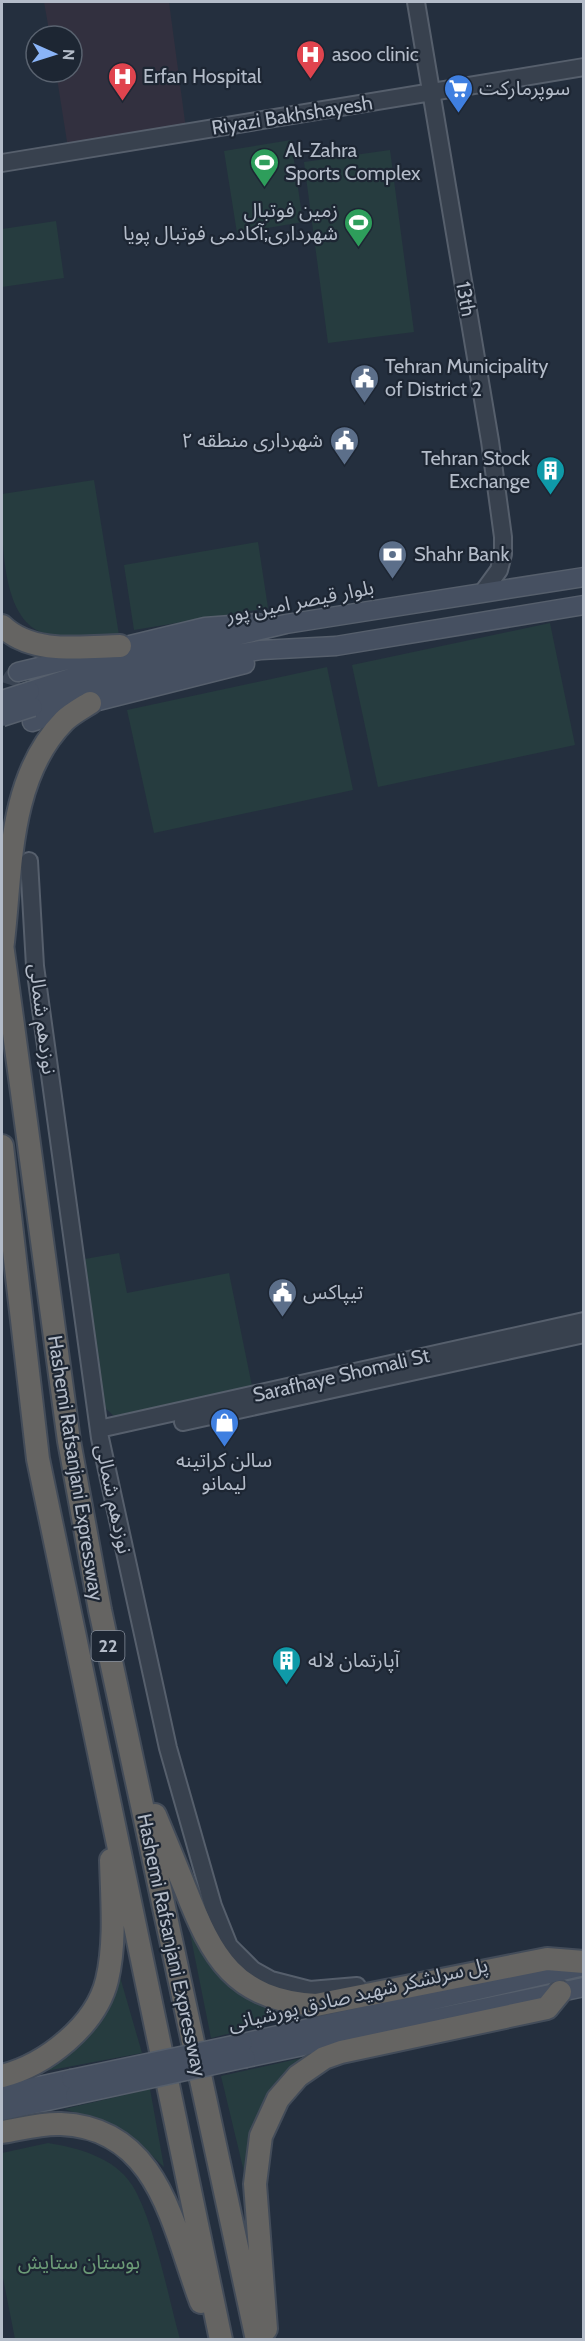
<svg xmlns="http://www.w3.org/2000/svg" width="585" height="2341" font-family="Cabin,'Noto Sans Arabic',sans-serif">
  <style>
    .medical { fill: #32303f }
    .green { fill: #263c3f }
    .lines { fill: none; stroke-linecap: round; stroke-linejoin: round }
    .secondary-tunnel { stroke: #3a4453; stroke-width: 18; stroke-dasharray: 18 9; stroke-linecap: butt }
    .tertiary-casing { stroke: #565f6c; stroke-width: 20 }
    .secondary-casing { stroke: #565f6c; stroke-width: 21 }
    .trunk-casing { stroke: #434c59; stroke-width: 26 }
    .tertiary { stroke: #38414e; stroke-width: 16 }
    .secondary { stroke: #465061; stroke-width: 18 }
    .trunk { stroke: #656462; stroke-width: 22 }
    .secondary-bridge-casing { stroke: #565f6c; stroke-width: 21; stroke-linecap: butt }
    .secondary-bridge { stroke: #465061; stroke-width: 18 }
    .labels { text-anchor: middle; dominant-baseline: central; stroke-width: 4.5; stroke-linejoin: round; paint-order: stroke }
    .shield { fill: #1d2633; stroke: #878f9c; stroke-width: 1.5 }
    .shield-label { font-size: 18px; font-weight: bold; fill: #b4bcc9 }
    .poi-label { font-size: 20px; fill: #b4bcc9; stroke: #1d2633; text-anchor: start }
    .street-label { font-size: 20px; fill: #b4bcc9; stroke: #1d2633 }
    .park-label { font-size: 20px; fill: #6b9a76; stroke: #1d2633 }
  </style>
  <rect width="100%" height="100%" fill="#242f3e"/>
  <path class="medical" d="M44,2H169L186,129L68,148L56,72H72V36H50Z"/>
  <path class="green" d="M291,140L303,222L237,233L224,151Z
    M390,150L414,332L328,343L304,162Z
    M56,221L64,278L2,287V229Z
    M94,480L119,635C94,636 65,639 41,632C0,616 2,534 2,494Z
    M258,542L268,608L134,630L124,565Z
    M550,623L575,745L378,787L352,665Z
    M327,667L353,790L154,833L127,710Z
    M119,1253L127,1293L229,1273L252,1386L114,1416L104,1407L79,1260Z
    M190,1933L299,2010L300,2016L211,2038Z
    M118,1970L142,2053L35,2073Z
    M315,2055L245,2176L221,2076Z
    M150,2089L164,2167L133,2138L114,2125L64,2109Z
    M48,2143C78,2148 114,2157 132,2185C154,2220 168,2297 180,2339H15L2,2273V2153Z"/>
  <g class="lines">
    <path class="secondary-tunnel" d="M11,711C5,698 7,680 18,672"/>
    <defs>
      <path id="tertiary" d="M416,2L490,441L503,537V554L499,570L483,592
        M2,163L584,67
        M29,861L35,966L100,1438L168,1748L213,1906L229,1946L253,1970L271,1980L310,1990L357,1986
        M183,1422L584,1334
        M99,1429L584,1321"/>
      <path id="secondary" d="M18,672L205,627L258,623
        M30,691L101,668L286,624L584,577
        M33,707L112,682L225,656L261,650L336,646L584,605
        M32,722L90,703L245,664
        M243,2043L584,1966
        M246,2058L584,1987
        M2,2094L71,2079
        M2,2111L75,2095"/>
      <path id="trunk" d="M2,626C32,655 82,647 120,646
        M2,944L69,1441L100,1610L257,2340
        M2,950C12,875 6,780 64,721C71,714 82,708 90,703
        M2,1146L38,1459L221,2340
        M155,1815C165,1839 175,1863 185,1888C212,1957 234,2000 316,2005L547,1959L584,1962
        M2,2076C45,2065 96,2026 107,1980C116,1942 112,1899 111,1860
        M2,2132C21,2129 41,2123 61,2124C160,2128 173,2229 201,2302
        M266,2329L255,2184L261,2136L278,2099L298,2076L324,2058L341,2052L547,2008L560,1992"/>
    </defs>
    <use href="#tertiary" class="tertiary-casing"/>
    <use href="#secondary" class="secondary-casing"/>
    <use href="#trunk" class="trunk-casing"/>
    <use href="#tertiary" class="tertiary"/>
    <use href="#secondary" class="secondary"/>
    <use href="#trunk" class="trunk"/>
    <defs>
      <path id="secondary-bridge" d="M2,700L30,691
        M2,717L33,707
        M71,2079L243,2043
        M75,2095L246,2058"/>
    </defs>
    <use href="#secondary-bridge" class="secondary-bridge-casing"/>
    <use href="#secondary-bridge" class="secondary-bridge"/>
  </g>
  <defs>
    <symbol id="hospital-pin" viewBox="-11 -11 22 30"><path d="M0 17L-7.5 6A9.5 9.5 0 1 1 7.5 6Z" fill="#e0444e" stroke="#1d2633"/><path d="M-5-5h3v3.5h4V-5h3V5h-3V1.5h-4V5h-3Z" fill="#fff"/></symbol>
    <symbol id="supermarket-pin" viewBox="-11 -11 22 30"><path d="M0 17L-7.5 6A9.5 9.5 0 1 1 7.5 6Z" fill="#3f7fe0" stroke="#1d2633"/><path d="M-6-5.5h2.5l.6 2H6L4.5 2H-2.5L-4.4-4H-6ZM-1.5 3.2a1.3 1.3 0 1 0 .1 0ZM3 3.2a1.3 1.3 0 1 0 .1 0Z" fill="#fff"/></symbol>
    <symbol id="stadium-pin" viewBox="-11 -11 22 30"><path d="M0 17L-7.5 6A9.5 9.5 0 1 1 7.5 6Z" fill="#2e9e5b" stroke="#1d2633"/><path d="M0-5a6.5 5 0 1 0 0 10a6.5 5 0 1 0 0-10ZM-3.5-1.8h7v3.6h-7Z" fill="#fff"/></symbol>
    <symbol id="civic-pin" viewBox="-11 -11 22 30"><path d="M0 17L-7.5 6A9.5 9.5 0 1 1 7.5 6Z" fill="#5c6f8a" stroke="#1d2633"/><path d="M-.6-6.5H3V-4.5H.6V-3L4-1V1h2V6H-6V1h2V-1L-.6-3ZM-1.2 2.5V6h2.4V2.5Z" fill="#fff"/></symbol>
    <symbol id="building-pin" viewBox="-11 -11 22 30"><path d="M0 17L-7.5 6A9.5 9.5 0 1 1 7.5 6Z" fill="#0f9aa8" stroke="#1d2633"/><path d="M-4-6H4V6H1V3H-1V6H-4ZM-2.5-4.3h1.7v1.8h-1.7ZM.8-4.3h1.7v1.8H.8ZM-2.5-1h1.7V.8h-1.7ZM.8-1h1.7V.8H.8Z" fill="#fff"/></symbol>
    <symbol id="bank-pin" viewBox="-11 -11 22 30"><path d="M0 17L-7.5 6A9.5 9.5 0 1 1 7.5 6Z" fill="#5c6f8a" stroke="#1d2633"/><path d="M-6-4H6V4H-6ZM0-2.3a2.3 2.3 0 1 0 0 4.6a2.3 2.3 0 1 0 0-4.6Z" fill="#fff"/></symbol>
    <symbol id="shop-pin" viewBox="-11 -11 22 30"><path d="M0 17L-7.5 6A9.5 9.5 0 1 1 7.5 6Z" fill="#3f7fe0" stroke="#1d2633"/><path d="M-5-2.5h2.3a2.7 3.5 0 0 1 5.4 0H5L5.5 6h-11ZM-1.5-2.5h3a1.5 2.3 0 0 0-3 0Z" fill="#fff"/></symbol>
  </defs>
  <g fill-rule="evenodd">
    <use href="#hospital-pin" x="294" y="38" width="33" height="45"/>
    <use href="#hospital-pin" x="106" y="60" width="33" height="45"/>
    <use href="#supermarket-pin" x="442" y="72" width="33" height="45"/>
    <use href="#stadium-pin" x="248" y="146" width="33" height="45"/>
    <use href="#stadium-pin" x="342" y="206" width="33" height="45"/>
    <use href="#civic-pin" x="348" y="362" width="33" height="45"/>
    <use href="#civic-pin" x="328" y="424" width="33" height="45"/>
    <use href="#building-pin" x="534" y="454" width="33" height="45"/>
    <use href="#bank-pin" x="376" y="538" width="33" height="45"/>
    <use href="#civic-pin" x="266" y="1276" width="33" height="45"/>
    <use href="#shop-pin" x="208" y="1406" width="33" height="45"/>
    <use href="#building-pin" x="270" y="1644" width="33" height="45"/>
  </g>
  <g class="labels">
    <rect class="shield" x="91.5" y="1631" width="33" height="30" rx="4.5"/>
    <g class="shield-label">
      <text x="108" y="1646">22</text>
    </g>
    <g class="poi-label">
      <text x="332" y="54">asoo clinic</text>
      <text x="143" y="76">Erfan Hospital</text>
      <text x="479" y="88">سوپرمارکت</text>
      <text x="285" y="150">Al-Zahra<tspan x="285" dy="23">Sports Complex</tspan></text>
      <text x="338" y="210" text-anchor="end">زمین فوتبال<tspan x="338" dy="23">شهرداری;آکادمی فوتبال پویا</tspan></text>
      <text x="385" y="366">Tehran Municipality<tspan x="385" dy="23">of District 2</tspan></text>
      <text x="323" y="440" text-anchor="end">شهرداری منطقه ۲</text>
      <text x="530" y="458" text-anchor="end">Tehran Stock<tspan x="530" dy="23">Exchange</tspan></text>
      <text x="414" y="554">Shahr Bank</text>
      <text x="303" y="1292">تیپاکس</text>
      <text x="224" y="1460" text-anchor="middle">سالن کراتینه<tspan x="224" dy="23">لیمانو</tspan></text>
      <text x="308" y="1660">آپارتمان لاله</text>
    </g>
    <g class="street-label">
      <text transform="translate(292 115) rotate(-9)">Riyazi Bakhshayesh</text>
      <text transform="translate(466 299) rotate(80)">13th</text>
      <text transform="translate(300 601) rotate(-11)">بلوار قیصر امین پور</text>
      <text transform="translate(43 1019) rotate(83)">نوزدهم شمالی</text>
      <text transform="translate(341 1375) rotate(-13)">Sarafhaye Shomali St</text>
      <text transform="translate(76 1468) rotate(81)">Hashemi Rafsanjani Expressway</text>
      <text transform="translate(114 1499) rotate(78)">نوزدهم شمالی</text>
      <text transform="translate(172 1945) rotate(78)">Hashemi Rafsanjani Expressway</text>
      <text transform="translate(358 1994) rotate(-13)">پل سرلشکر شهید صادق پورشیانی</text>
    </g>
    <g class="park-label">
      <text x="79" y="2262">بوستان ستایش</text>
    </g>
  </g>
  <rect width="585" height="2341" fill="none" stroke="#b4bcc9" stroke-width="6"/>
  <g transform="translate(54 54) rotate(93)"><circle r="28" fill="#1d2633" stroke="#59626f" stroke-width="1.5"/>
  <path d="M0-4.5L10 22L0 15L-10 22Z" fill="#8ab4f8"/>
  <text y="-9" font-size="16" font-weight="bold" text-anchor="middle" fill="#b4bcc9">N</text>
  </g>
</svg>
